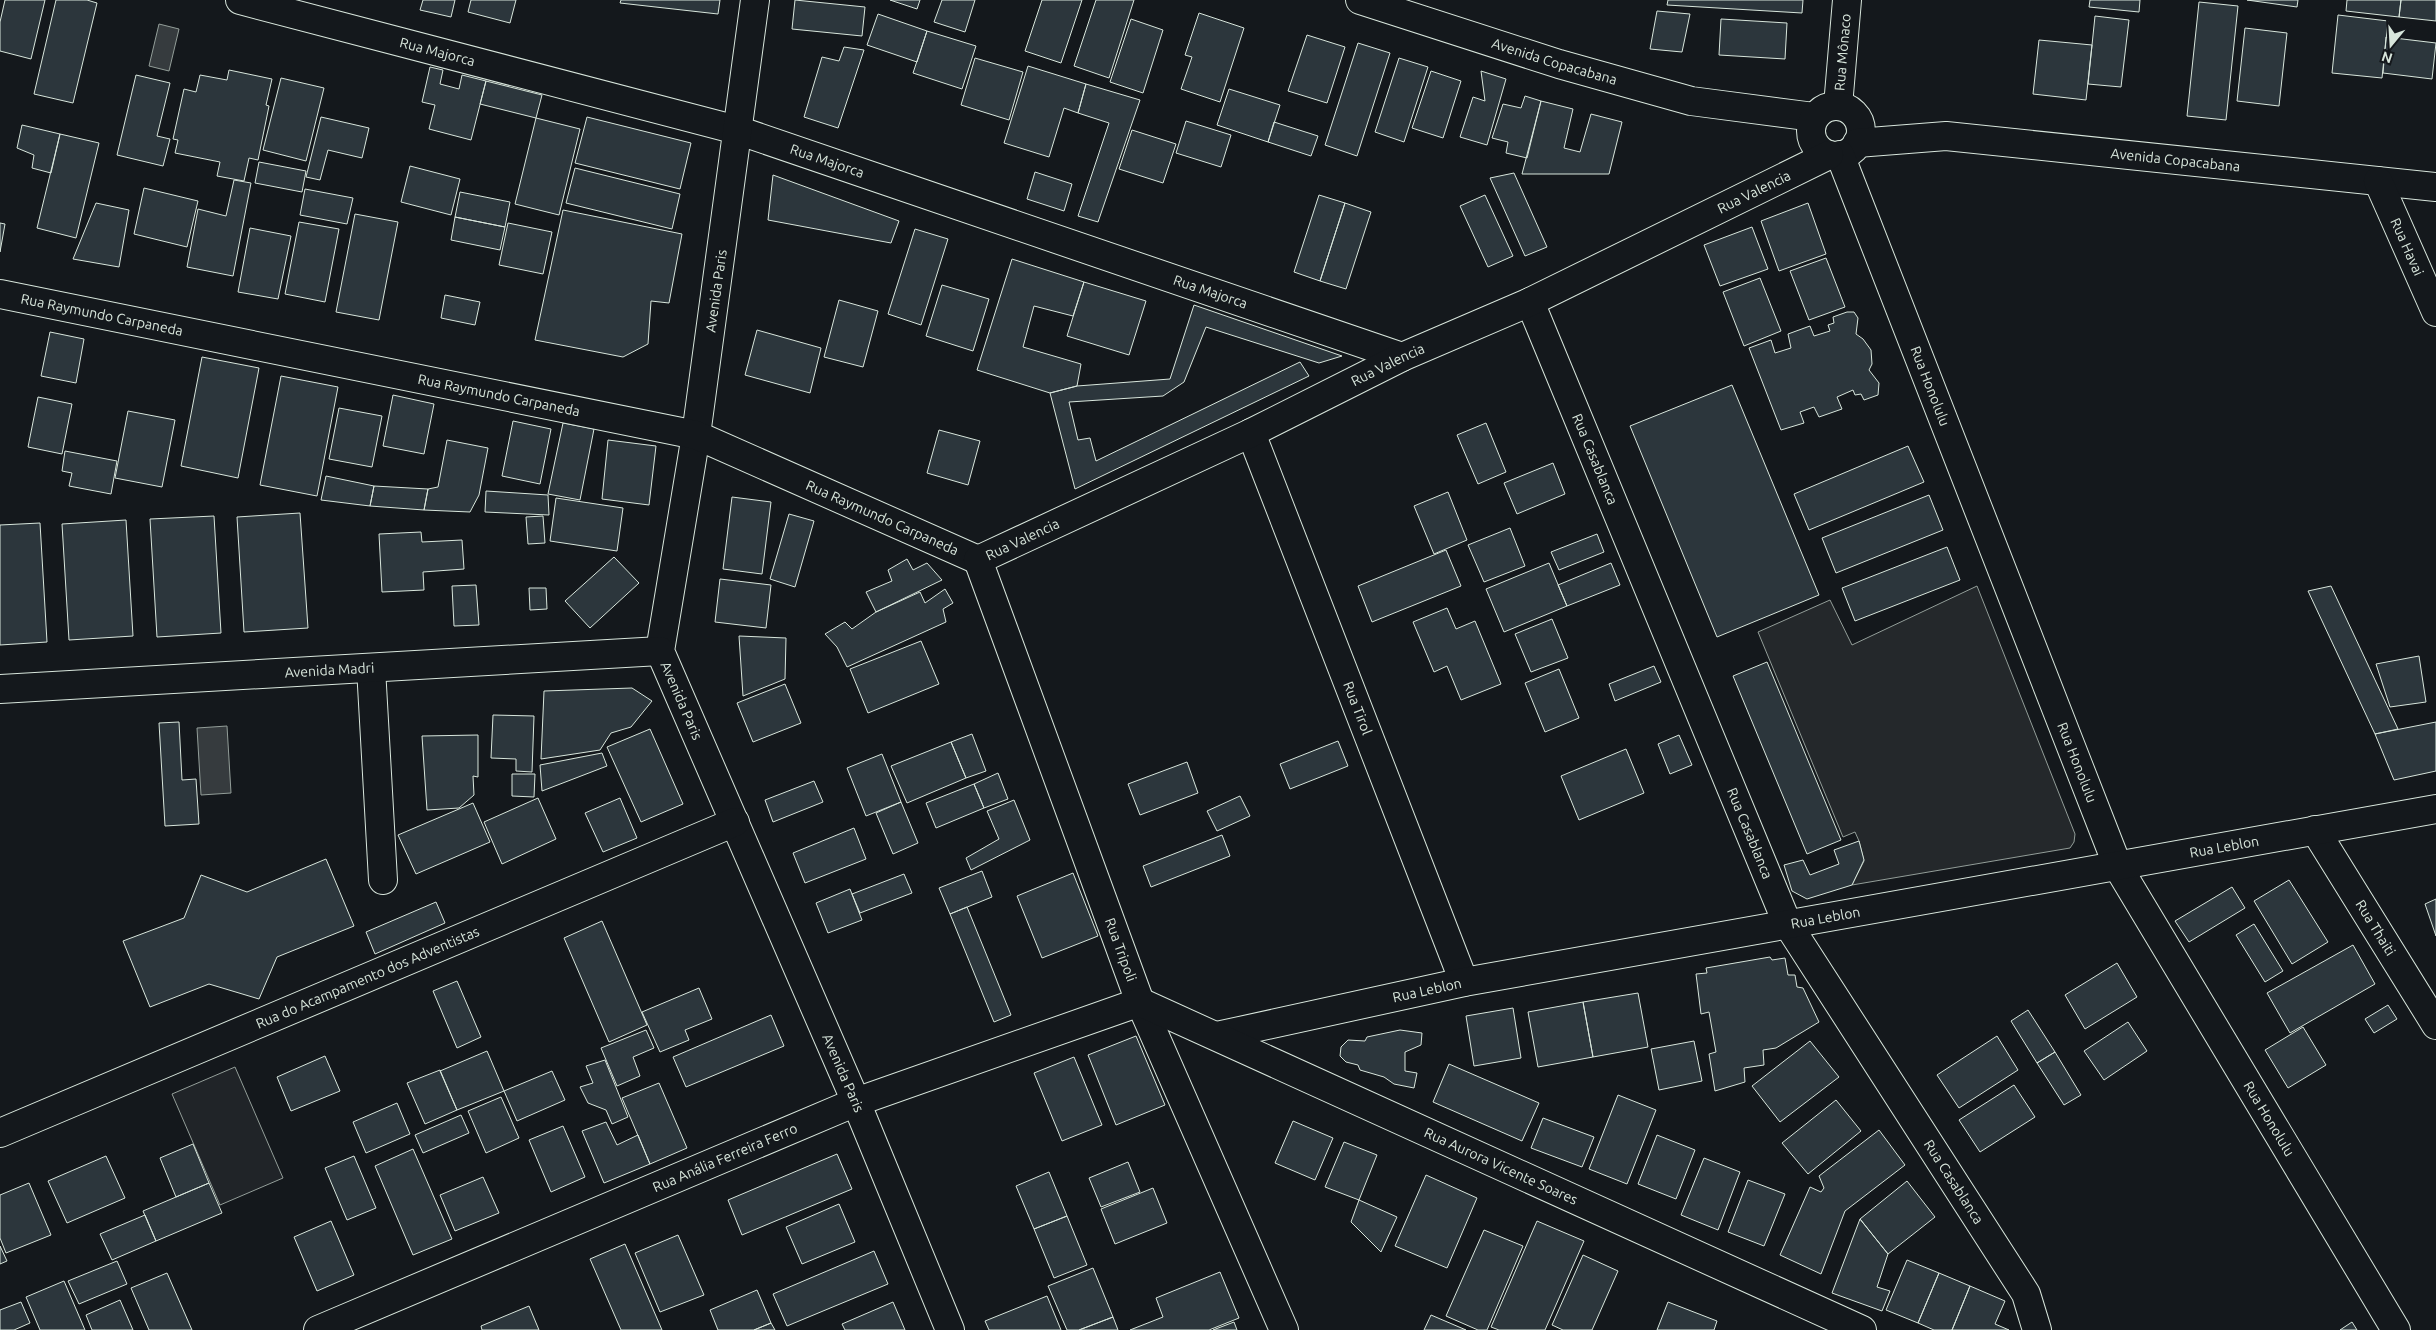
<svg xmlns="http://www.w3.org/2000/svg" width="2436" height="1330" font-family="Ubuntu,sans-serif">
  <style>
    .green { fill: #202428; stroke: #939e99 }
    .parking { fill: #24282b; stroke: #939e99 }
    .water { fill: #363b3e; stroke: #939e99 }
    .building { fill: #2c363c; stroke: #d8e6dc }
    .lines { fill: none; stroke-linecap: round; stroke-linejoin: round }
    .minor-casing { stroke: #d8e6dc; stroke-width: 30 }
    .minor { stroke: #14181c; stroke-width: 28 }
    .labels { text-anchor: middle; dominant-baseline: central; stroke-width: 4; stroke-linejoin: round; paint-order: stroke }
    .street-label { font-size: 14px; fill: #d8e6dc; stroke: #14181c }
  </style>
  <rect width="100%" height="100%" fill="#14181c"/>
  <path class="green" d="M235,1067L283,1178L220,1205L172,1094Z"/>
  <path class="parking" d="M1977,586L2075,834L2074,842L2070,848L1852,885L1864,861L1859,841L1855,832L1843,837L1758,632L1830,600L1852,645Z"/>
  <path class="water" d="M159,24L179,29L169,71L149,66Z
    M227,726L231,793L201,795L197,728Z"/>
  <path class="building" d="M5,0H45L31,59L0,51V22Z
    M56,0H87L97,3L73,103L34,94Z
    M423,0H455L451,17L420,10Z
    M471,0H516L510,23L468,12Z
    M621,0H720L718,14L620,3Z
    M795,0L865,7L862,36L792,29Z
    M890,0H920L917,9Z
    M942,0H975L965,32L934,22Z
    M1042,0H1082L1061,63L1025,51Z
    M1096,0H1134L1109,78L1074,66Z
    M1668,0H1803L1802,13L1667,5Z
    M2090,0H2140L2139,12L2089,7Z
    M2247,0H2298L2297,7Z
    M2347,0H2401L2399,17L2346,11Z
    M2401,0H2436V21L2399,17Z
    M2199,2L2238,6L2226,120L2187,116Z
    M1657,11L1690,14L1682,52L1650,49Z
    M1199,13L1244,28L1220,102L1181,89L1192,57L1185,55Z
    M878,14L927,31L917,62L867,45Z
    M2338,15L2388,21L2382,78L2332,73Z
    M2095,16L2129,20L2121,87L2088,84Z
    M1131,19L1163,30L1143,93L1110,82Z
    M1721,19L1787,23L1785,59L1719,55Z
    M2245,28L2287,33L2279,106L2237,101Z
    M927,31L976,46L962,89L913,73Z
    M1307,35L1345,47L1327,103L1288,91Z
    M2386,37L2436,43L2432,79L2383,73Z
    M2039,40L2092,45L2086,100L2033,94Z
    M1358,43L1390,53L1357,156L1325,145Z
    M844,47L864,50L838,128L804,117L822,57L839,61Z
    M975,58L1023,72L1009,120L961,105Z
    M1399,58L1428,67L1404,142L1375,132Z
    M1028,66L1086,84L1078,113L1064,108L1049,157L1004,143Z
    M430,67L443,70L440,84L459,89L462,75L486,81L471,140L429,129L435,105L422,102Z
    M229,70L272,79L266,105L269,106L258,160L249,158L244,181L217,176L220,162L175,153L178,140L173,139L184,89L196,92L200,75L227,80Z
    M1431,71L1461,81L1443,138L1412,128Z
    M1481,71L1506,79L1487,145L1460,137L1473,97L1485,101Z
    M136,75L170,83L157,136L170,139L163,166L117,155Z
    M281,78L324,88L306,161L263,150Z
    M486,81L542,95L536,118L480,104Z
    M1086,84L1140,100L1098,222L1078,216L1109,123L1078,113Z
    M1229,89L1280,105L1268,142L1217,125Z
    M1525,96L1541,101L1527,158L1506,153L1508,142L1492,138L1503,104L1521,108Z
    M1541,101L1573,109L1564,148L1580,152L1591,114L1622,122L1609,174H1522Z
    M321,117L369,128L362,158L328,150L320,180L306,177Z
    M587,117L691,143L680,189L575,163Z
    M536,118L580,129L559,215L515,204Z
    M1186,121L1231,135L1221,167L1176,153Z
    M1274,122L1318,136L1311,156L1268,142Z
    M22,125L60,134L51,173L32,168L34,155L17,148Z
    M1132,130L1176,144L1163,183L1119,169Z
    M60,134L99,143L76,238L37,228Z
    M259,162L306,171L302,192L255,183Z
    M410,166L460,179L451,215L401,202Z
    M575,168L680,194L672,229L566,203Z
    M1035,172L1072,184L1064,211L1027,199Z
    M1514,173L1547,247L1525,256L1490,178Z
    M773,175L899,221L891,243L768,220Z
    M234,180L251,183L233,276L187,267L198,209L226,216Z
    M144,188L198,201L187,247L134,234Z
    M305,189L353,198L347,224L300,215Z
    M460,192L510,202L505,227L455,217Z
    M1319,195L1345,203L1320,281L1294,272Z
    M1485,195L1513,256L1488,267L1460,206Z
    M96,203L129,210L119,267L73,259Z
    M1345,203L1371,212L1346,289L1320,281Z
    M1808,203L1826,254L1779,271L1761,221Z
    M563,210L682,234L669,303L651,301L648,344L623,357L535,340Z
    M355,214L398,222L379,320L336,312Z
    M455,217L505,227L500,250L451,240Z
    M299,222L339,229L325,302L285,294Z
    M0,223L5,224L0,252Z
    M508,223L552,232L543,274L499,265Z
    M1752,227L1768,269L1720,286L1704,245Z
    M250,228L291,236L278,299L238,292Z
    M915,229L948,239L921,325L888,314Z
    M1826,258L1845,307L1809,320L1790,271Z
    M1012,259L1084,282L1073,316L1034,306L1023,347L1081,364L1077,386L1050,393L977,370Z
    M1760,278L1781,331L1744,346L1723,292Z
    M1084,282L1146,301L1129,355L1067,336Z
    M942,285L989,299L973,351L926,336Z
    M445,295L480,302L475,325L441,318Z
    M839,300L878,311L863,367L824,357Z
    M1194,305L1342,356L1319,363L1206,327L1184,382L1163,396L1069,402L1078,440L1090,438L1096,461L1300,362L1309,376L1075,489L1050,393L1077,386L1170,379Z
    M1847,312H1854L1858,318L1856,334L1863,339L1871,350L1872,364L1869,370L1879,383L1878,395L1864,400L1861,394L1855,395L1853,390L1837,397L1842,409L1819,417L1814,407L1800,412L1804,423L1781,430L1749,348L1771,340L1775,353L1791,348L1788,334L1810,326L1814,336L1830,331L1828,325L1834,323L1833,317Z
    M757,330L821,348L810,393L745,375Z
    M50,332L84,339L76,383L41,376Z
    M202,357L259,368L238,478L181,466Z
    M281,376L338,387L317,496L260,485Z
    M1732,385L1819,595L1717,637L1630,426Z
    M393,395L434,404L424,454L383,446Z
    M38,397L72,404L62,454L28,447Z
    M339,408L382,416L372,467L329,459Z
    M128,411L175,420L162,487L115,478Z
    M513,421L551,429L540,484L502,476Z
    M563,423L594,429L580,500L548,494Z
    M1486,423L1506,472L1478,484L1457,435Z
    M939,430L980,441L968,485L927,473Z
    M447,440L488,448L479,495L470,512L424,510L428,489L438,487Z
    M608,440L656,446L649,505L602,499Z
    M1908,446L1924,482L1809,530L1794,494Z
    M65,451L117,461L111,494L69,486L72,473L62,471Z
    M1553,463L1565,494L1517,514L1504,483Z
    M326,476L374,486L370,506L321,500Z
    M374,486L428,489L424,510L370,506Z
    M486,491L548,495L549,515L485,512Z
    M1448,492L1467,540L1434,554L1414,506Z
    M1929,495L1943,530L1836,573L1822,538Z
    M732,497L771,502L762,574L723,569Z
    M556,498L623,508L617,551L550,541Z
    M300,513L308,628L244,632L237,517Z
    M789,514L814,521L795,587L770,579Z
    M214,516L221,633L157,637L150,519Z
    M543,516L545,543L528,544L526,517Z
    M126,520L133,636L69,640L62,524Z
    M40,523L47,642L0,645V525Z
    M1510,528L1525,566L1484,582L1468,545Z
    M421,532L422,542L462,540L464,569L423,572L424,590L382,592L379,534Z
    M1597,534L1604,552L1559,570L1551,552Z
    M1947,547L1960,580L1855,621L1842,588Z
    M1446,550L1461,586L1372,622L1358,586Z
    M614,557L639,583L590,628L565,601Z
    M907,559L913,570L927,563L942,580L876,612L866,592L892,581L888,570Z
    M1549,563L1567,606L1504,632L1486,589Z
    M1611,563L1620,585L1567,606L1558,585Z
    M720,579L771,585L766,628L715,622Z
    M476,585L479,625L454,626L452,586Z
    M2331,586L2398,729L2375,734L2308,591Z
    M529,588H546L547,609L530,610Z
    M945,589L953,603L943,609L946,622L847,667L837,647L825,634L845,622L852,629L876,612L920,592L925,603Z
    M1447,608L1456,629L1475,621L1501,684L1461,700L1447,666L1434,672L1413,622Z
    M1552,619L1568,658L1531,672L1515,634Z
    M739,636L786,638L785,679L743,696Z
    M921,641L939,684L868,713L850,669Z
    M2419,656L2426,702L2390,707L2376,664Z
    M1767,662L1841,840L1807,854L1733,676Z
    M1654,666L1661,682L1615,701L1609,684Z
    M1559,669L1579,718L1545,732L1525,683Z
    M785,684L801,723L753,742L737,703Z
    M632,688L652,701L631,727L611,733L600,750L541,759L544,691Z
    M493,715L534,716L532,772L516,771V759L491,758Z
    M179,722L182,780L196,779L199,824L165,826L159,723Z
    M2436,722V771L2394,780L2375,734Z
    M650,729L683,804L641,822L607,747Z
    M972,734L986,771L966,778L951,742Z
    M478,735V777L473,776L474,795L459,808L427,810L422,736Z
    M1679,735L1692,765L1670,774L1658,744Z
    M1338,741L1348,766L1290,789L1280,764Z
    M951,742L966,778L907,803L891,766Z
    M1626,749L1644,793L1579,820L1561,776Z
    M602,753L607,766L542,791L540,765Z
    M882,754L901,802L866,816L847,768Z
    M1187,762L1198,793L1140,815L1128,784Z
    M998,773L1008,799L984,808L974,784Z
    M512,774H535L534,797L512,796Z
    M814,781L823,802L773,822L765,800Z
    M974,784L984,808L936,828L926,803Z
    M1240,796L1250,816L1217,831L1207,811Z
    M538,798L556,839L502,864L484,822Z
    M620,798L637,838L603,852L585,813Z
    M1014,800L1030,840L971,870L966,858L999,839L987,811Z
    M901,802L918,843L893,854L876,813Z
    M473,803L490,842L416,874L398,835Z
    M854,828L866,859L805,883L793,853Z
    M1222,835L1230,856L1151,887L1143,866Z
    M1859,841L1864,860L1852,885L1807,899L1792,891L1784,865L1803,860L1810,875L1839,864L1834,850Z
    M326,859L354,926L277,957L259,999L209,984L150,1007L123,941L184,918L201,875L247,892Z
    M982,871L992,897L950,914L939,888Z
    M1073,873L1098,936L1042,958L1017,896Z
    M904,874L912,893L860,913L852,894Z
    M2289,880L2328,942L2292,964L2254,901Z
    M2232,887L2245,908L2189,942L2175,921Z
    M850,889L862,920L828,933L816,903Z
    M2436,899V936L2425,904Z
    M436,902L445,923L375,954L366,932Z
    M967,907L1011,1015L994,1022L950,914Z
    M602,921L647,1025L609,1042L564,938Z
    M2254,924L2283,971L2265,982L2236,935Z
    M2353,945L2375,984L2290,1033L2267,993Z
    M1770,957L1772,960L1785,958L1788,975H1795L1797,987L1803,988L1819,1022L1776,1048L1763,1050L1764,1065L1744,1068L1745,1082L1715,1091L1709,1054L1716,1052L1709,1012L1701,1014L1696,974L1707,973L1706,968Z
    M2117,963L2137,997L2085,1029L2065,995Z
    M457,981L481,1037L457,1048L433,991Z
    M699,988L712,1019L685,1030L689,1040L660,1052L642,1012Z
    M1638,993L1648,1047L1593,1057L1583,1002Z
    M1583,1002L1593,1057L1538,1067L1528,1012Z
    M2388,1005L2397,1019L2374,1033L2365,1019Z
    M1513,1008L1521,1058L1474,1066L1466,1016Z
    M2028,1010L2055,1052L2037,1063L2011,1021Z
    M771,1015L784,1046L686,1087L673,1057Z
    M2128,1022L2147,1051L2104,1080L2084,1051Z
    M2303,1027L2326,1065L2288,1088L2265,1050Z
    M646,1030L654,1048L633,1057L640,1076L617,1086L601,1048Z
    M1400,1030L1422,1033L1421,1045L1405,1052V1071L1417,1073L1414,1088L1394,1084L1384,1077L1360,1070L1358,1065L1346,1062L1340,1056L1341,1047L1348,1040L1365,1041L1367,1037Z
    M1136,1036L1165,1105L1116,1125L1088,1055Z
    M1997,1036L2018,1070L1959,1108L1937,1075Z
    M1694,1041L1702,1081L1659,1090L1651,1049Z
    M1810,1041L1839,1077L1780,1122L1752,1086Z
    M487,1051L504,1091L457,1110L440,1071Z
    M2055,1052L2081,1095L2064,1105L2037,1063Z
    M325,1056L340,1091L291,1111L277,1077Z
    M1074,1057L1102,1125L1062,1141L1034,1073Z
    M605,1060L628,1117L612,1124L606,1110L588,1103L580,1087L593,1083L586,1066Z
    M1449,1064L1539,1103L1522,1141L1433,1102Z
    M440,1070L457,1110L425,1124L407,1083Z
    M552,1071L565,1100L517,1121L504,1091Z
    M659,1083L687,1148L650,1164L622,1098Z
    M2014,1085L2035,1117L1980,1152L1959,1120Z
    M1618,1095L1656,1110L1627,1184L1589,1169Z
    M501,1097L519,1138L486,1153L468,1111Z
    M1836,1100L1861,1131L1808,1174L1782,1143Z
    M397,1103L410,1134L366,1153L353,1122Z
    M461,1115L469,1133L423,1153L415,1135Z
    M1543,1118L1594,1137L1582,1167L1531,1148Z
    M1293,1121L1333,1138L1315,1180L1275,1163Z
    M606,1122L617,1145L638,1135L650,1164L604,1183L582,1131Z
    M563,1126L585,1177L551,1192L529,1140Z
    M1879,1130L1905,1165L1845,1211L1821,1274L1780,1255L1810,1187L1821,1192L1824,1188L1819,1176Z
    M1657,1135L1695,1150L1676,1199L1638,1184Z
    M1344,1142L1377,1155L1359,1200L1325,1187Z
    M193,1144L209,1183L176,1197L160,1158Z
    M413,1149L452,1239L413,1255L375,1166Z
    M837,1154L852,1189L742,1235L728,1200Z
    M106,1156L125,1198L67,1223L48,1181Z
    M354,1156L376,1208L347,1220L325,1168Z
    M1704,1158L1740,1172L1718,1230L1681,1215Z
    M1128,1162L1140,1192L1101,1207L1089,1178Z
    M1049,1172L1067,1216L1034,1229L1016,1186Z
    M1426,1175L1477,1198L1447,1268L1395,1246Z
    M483,1177L499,1213L455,1231L440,1195Z
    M1748,1180L1785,1194L1764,1246L1728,1232Z
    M1907,1181L1935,1217L1888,1254L1860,1219Z
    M29,1183L51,1235L6,1253L0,1238V1195Z
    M209,1183L222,1213L156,1241L143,1211Z
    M1153,1188L1167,1223L1115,1244L1101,1209Z
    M1359,1200L1397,1217L1381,1252L1351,1222Z
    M839,1204L855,1242L802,1264L786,1227Z
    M145,1215L156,1241L112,1260L100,1234Z
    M1067,1216L1087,1265L1054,1278L1034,1229Z
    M1860,1219L1888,1254L1877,1287L1890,1291L1882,1311L1832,1293Z
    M331,1221L354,1275L317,1291L294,1237Z
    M1537,1221L1584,1241L1545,1330H1499L1491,1327Z
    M1484,1230L1523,1246L1487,1330H1478L1446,1316Z
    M678,1235L704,1295L660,1312L635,1253Z
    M625,1244L662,1330H621L590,1259Z
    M0,1246L7,1261L0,1264Z
    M874,1251L888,1284L787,1326L773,1294Z
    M1583,1255L1618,1271L1592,1330H1563L1552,1325Z
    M1907,1260L1939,1273L1918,1323L1886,1310Z
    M117,1261L127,1284L79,1304L68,1281Z
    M1093,1268L1113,1317L1079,1330H1067L1048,1286Z
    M1220,1272L1239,1318L1209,1330H1130L1163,1317L1156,1298Z
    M167,1273L192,1330H149L131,1288Z
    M1939,1273L1970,1286L1952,1330H1934L1918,1323Z
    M64,1281L85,1330H40L26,1297Z
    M1970,1286L2005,1301L1995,1324L2009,1330H1952Z
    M757,1290L771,1323L754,1330H718L710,1310Z
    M1047,1296L1061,1330H989L985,1321Z
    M120,1300L133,1330H92L86,1315Z
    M21,1302L30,1323L14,1330H0V1310Z
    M893,1302L905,1330H845L842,1324Z
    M1668,1302L1717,1321L1714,1330H1657Z
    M529,1306L539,1330H482L481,1326Z
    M1431,1315L1466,1330H1424Z
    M1113,1317L1118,1330H1079Z
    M1234,1322L1237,1330H1213Z
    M2352,1322L2357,1330H2340Z
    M771,1323L775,1330H754Z"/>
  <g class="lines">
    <defs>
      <g id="minor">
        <path id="s1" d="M240,0L737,130L1402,357"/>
        <path id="s2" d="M755,0L696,435L660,651L856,1102L950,1330"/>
        <path id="s3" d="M1360,0L1559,64L1691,101L1814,117"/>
        <path id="s4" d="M1838,106L1847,0"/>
        <circle cx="1836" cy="131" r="25"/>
        <path id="s5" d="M1857,143L1946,136L2436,187"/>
        <path id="s6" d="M1840,155L2118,867L2396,1330"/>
        <path id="s7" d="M2378,181L2436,312"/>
        <path id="s8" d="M0,294L696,435L978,560"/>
        <path id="s9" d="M1530,302L1787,923L2026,1294L2037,1330"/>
        <path id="s10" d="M1251,433L1464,982"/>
        <path id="s11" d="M978,560L1251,433L1402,357L1530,302L1829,155"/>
        <path id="s12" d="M978,560L1140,1002L1284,1330"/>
        <path d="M371,668L383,880"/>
        <path id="s13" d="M0,689L660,651"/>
        <path id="s14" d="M2315,830L2436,1025"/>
        <path id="s15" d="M1217,1036L1464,982L2436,809"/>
        <path id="s16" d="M0,1133L735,822"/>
        <path id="s17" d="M318,1330L856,1102L1140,1002L1862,1330"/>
      </g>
    </defs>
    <use href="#minor" class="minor-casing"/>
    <use href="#minor" class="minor"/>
  </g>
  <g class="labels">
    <g class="street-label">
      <text stroke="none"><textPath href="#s1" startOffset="204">Rua Majorca</textPath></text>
      <text stroke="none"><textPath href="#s4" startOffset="54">Rua Mônaco</textPath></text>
      <text stroke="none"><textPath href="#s3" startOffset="204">Avenida Copacabana</textPath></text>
      <text stroke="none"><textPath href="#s5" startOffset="320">Avenida Copacabana</textPath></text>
      <text stroke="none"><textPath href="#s1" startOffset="609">Rua Majorca</textPath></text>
      <text stroke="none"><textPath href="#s11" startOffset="859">Rua Valencia</textPath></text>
      <text stroke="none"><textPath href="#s7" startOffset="72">Rua Havai</textPath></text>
      <text transform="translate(716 291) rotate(-82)">Avenida Paris</text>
      <text stroke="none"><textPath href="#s1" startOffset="1014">Rua Majorca</textPath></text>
      <text stroke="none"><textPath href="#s8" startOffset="104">Rua Raymundo Carpaneda</textPath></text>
      <text stroke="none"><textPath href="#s11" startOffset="454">Rua Valencia</textPath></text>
      <text stroke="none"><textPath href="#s6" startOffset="248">Rua Honolulu</textPath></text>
      <text stroke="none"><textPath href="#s8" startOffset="509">Rua Raymundo Carpaneda</textPath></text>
      <text stroke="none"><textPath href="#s9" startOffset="170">Rua Casablanca</textPath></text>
      <text stroke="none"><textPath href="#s8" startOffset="914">Rua Raymundo Carpaneda</textPath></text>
      <text stroke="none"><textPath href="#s11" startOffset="49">Rua Valencia</textPath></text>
      <text stroke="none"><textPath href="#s13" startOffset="330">Avenida Madri</textPath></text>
      <text stroke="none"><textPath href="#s2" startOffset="712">Avenida Paris</textPath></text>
      <text stroke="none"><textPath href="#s10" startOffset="295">Rua Tirol</textPath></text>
      <text stroke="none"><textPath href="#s6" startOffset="652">Rua Honolulu</textPath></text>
      <text stroke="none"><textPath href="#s9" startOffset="575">Rua Casablanca</textPath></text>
      <text stroke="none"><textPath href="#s15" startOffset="1025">Rua Leblon</textPath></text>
      <text stroke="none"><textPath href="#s15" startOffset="620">Rua Leblon</textPath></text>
      <text stroke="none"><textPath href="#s14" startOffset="115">Rua Thaiti</textPath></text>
      <text stroke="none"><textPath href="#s12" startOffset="415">Rua Tripoli</textPath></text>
      <text stroke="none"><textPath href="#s16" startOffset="399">Rua do Acampamento dos Adventistas</textPath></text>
      <text stroke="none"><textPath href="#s15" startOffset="215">Rua Leblon</textPath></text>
      <text stroke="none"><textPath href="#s2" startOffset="1118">Avenida Paris</textPath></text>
      <text stroke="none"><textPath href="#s6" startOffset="1058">Rua Honolulu</textPath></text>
      <text stroke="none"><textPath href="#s17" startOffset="442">Rua Anália Ferreira Ferro</textPath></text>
      <text stroke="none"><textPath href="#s17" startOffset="1282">Rua Aurora Vicente Soares</textPath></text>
      <text stroke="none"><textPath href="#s9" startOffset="980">Rua Casablanca</textPath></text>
    </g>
  </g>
  <g transform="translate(2391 45) rotate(198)" stroke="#14181c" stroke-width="4" paint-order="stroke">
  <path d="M0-4L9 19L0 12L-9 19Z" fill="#d8e6dc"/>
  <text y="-8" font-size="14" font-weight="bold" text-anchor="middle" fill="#d8e6dc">N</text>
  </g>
</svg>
